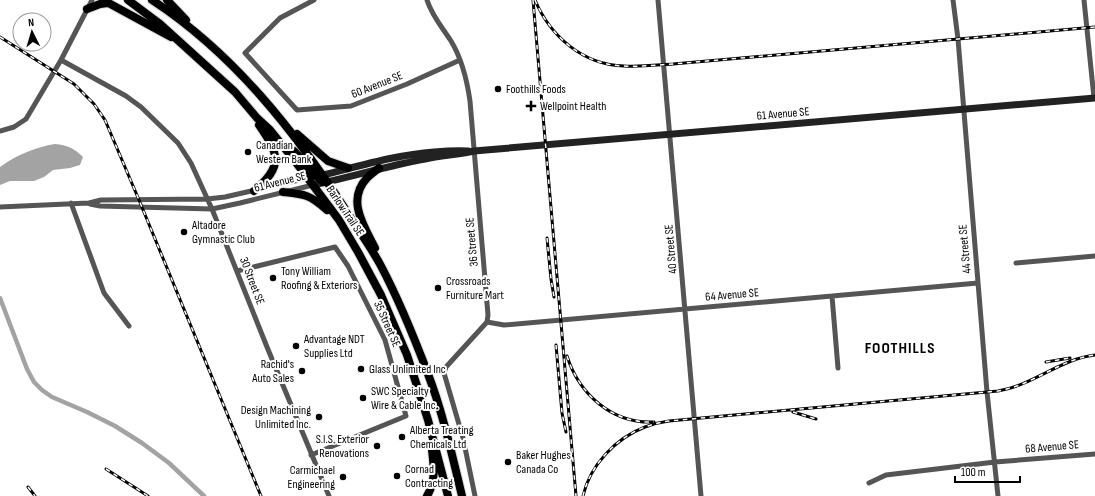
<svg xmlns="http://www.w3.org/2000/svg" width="1095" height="496" font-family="'Sofia Sans Condensed',sans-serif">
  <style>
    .water { fill: #a3a3a3 }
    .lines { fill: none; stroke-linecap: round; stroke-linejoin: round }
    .canal { stroke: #a3a3a3; stroke-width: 4.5 }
    .primary-casing { stroke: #dbdbdb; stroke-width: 10 }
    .street { stroke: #555; stroke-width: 5 }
    .secondary { stroke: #222; stroke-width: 7 }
    .primary { stroke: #000; stroke-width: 8 }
    .rail-casing { stroke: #000; stroke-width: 3 }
    .rail { stroke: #fff; stroke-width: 1.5; stroke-dasharray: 4.5; stroke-linecap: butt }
    .poi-dot { fill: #000; stroke: #fff; stroke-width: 1.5 }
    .labels { text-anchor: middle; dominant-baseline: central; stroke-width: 4; stroke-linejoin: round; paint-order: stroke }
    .street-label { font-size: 12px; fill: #000; stroke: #fff }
    .poi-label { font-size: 12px; fill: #000; stroke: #fff; text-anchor: start }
    .district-label { font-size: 16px; font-weight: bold; letter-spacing: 1px; fill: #000; stroke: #fff }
  </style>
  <rect width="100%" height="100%" fill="#fff"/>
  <path class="water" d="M55,144C67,145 74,148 83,157L80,165L70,168L53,170L44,177L34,181H10L0,185V167C16,155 36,147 55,144Z"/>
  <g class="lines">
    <path class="canal" d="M0,298L27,369L34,382L42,390L52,397L87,412L115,426L142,443L169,463L204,496"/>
    <defs>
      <path id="primary" d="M103,0L171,37
        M128,0L160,24L235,92L257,118L270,130L295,161L339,220L358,252L381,295L407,355L428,420L448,496
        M152,0C233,53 295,131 347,212C358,230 371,247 381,266C399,300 414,337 428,374C443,413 452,455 462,496
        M167,0L186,20
        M87,9L100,4L108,3
        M297,134L328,161L348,168
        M294,151L316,176L323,182
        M254,191C284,166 279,154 259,125
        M283,192C305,194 310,195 327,210
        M375,248C364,226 346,200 367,178C371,174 375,171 379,168
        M427,496C436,481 434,467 432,450"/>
    </defs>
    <use href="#primary" class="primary-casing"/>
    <path class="street" d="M314,0L280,18L245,53L297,110L351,106L407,84L460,60
      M427,0C432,16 442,27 451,41C462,59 467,80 470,101L488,315L487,322L446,367L444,373L463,438L475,496
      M658,0L701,496
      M953,0L958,39L987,392L998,496
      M1084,0L1094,98
      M61,60L126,96L141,107L178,143L191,163L212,209L267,347L329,496
      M0,131L14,127L26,119L61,60L92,0
      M71,203L104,293L129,326
      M90,204L100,206L212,209L240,203L313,185
      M0,207L89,203L101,200L207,199L225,197L308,178
      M1016,263L1095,256
      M237,271L335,247L348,266L385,340L406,416L311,455
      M832,296L838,368
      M487,322L504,325L978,283
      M869,483L886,475L995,462L1095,454"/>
    <path class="secondary" d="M319,176C357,167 394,155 434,152C445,151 456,150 468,151
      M313,185C351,177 387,166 425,159C441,155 457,155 474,151L1095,98"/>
    <use href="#primary" class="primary"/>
    <defs>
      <path id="rail" d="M533,0L576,496
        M535,0C550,36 583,65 624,66C640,67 657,65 673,64L1095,27
        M0,37L74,84L94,104L105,120L139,200L261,496
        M547,238L551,279L554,297
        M556,345L562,413L566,432
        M567,356C579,394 612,424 654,422
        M1046,362L1070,358
        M793,412L816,419
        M106,469L148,496
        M28,487L35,496
        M583,496C590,465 616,438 645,427C653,424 661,422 669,421L998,391C1034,385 1060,359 1095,355"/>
    </defs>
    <use href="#rail" class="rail-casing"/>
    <use href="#rail" class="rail"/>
  </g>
  <g class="poi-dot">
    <circle cx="498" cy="89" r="4"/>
    <path d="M529 100h4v4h4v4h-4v4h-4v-4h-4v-4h4z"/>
    <circle cx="248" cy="152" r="4"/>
    <circle cx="184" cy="232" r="4"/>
    <circle cx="273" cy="278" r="4"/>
    <circle cx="438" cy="288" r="4"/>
    <circle cx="296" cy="346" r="4"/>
    <circle cx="361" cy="369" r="4"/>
    <circle cx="302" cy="371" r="4"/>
    <circle cx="363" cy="398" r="4"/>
    <circle cx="319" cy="417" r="4"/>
    <circle cx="402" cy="437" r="4"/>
    <circle cx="377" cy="446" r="4"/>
    <circle cx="508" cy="462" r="4"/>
    <circle cx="397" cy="476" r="4"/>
    <circle cx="343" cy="477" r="4"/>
  </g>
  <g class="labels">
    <g class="street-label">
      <text transform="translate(377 85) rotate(-22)">60 Avenue SE</text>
      <text transform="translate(783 114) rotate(-5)">61 Avenue SE</text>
      <text transform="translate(280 182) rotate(-14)">61 Avenue SE</text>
      <text transform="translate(345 211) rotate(56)">Barlow Trail SE</text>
      <text transform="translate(472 242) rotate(-95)">36 Street SE</text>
      <text transform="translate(671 249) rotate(-95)">40 Street SE</text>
      <text transform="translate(965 249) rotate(-95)">44 Street SE</text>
      <text transform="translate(252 281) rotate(69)">30 Street SE</text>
      <text transform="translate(732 295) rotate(-5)">64 Avenue SE</text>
      <text transform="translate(387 324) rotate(66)">35 Street SE</text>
      <text transform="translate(1052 447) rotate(-5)">68 Avenue SE</text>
    </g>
    <g class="poi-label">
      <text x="506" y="89">Foothills Foods</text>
      <text x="540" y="106">Wellpoint Health</text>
      <text x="256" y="145">Canadian<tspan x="256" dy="14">Western Bank</tspan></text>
      <text x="192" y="225">Altadore<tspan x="192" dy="14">Gymnastic Club</tspan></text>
      <text x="281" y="271">Tony William<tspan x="281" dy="14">Roofing &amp; Exteriors</tspan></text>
      <text x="446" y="281">Crossroads<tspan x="446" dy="14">Furniture Mart</tspan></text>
      <text x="304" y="339">Advantage NDT<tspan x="304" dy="14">Supplies Ltd</tspan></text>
      <text x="294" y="364" text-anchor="end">Rachid's<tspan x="294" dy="14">Auto Sales</tspan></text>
      <text x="369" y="369">Glass Unlimited Inc</text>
      <text x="371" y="391">SWC Specialty<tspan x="371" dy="14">Wire &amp; Cable Inc.</tspan></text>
      <text x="311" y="410" text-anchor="end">Design Machining<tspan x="311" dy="14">Unlimited Inc.</tspan></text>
      <text x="410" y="430">Alberta Treating<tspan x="410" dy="14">Chemicals Ltd</tspan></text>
      <text x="369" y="439" text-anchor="end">S.I.S. Exterior<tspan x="369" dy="14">Renovations</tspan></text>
      <text x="516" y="455">Baker Hughes<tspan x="516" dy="14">Canada Co</tspan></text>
      <text x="405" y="469">Cornad<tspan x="405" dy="14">Contracting</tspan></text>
      <text x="335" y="470" text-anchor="end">Carmichael<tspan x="335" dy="14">Engineering</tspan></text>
    </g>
    <g class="district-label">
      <text x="900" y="348">FOOTHILLS</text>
    </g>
  </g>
  <g transform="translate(32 32) rotate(355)"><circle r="19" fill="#ffffff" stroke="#999999"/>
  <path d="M0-3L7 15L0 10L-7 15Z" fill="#000000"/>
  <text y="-6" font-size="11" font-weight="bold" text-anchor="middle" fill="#000000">N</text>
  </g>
  <path d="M955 476v6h65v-6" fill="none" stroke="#000000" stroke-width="2"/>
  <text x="961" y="476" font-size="12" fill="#000000" stroke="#ffffff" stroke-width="3" paint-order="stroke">100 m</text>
</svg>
